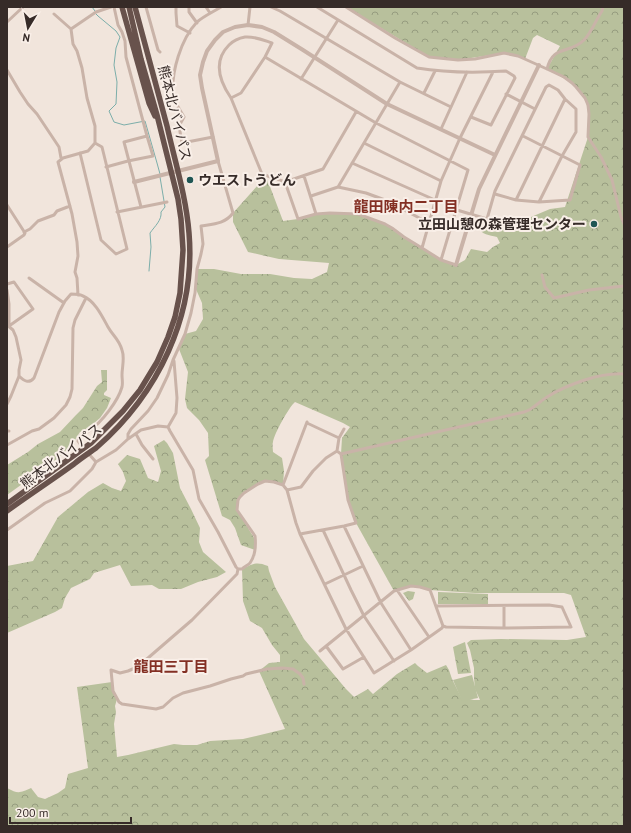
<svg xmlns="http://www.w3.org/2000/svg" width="631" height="833" font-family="'PT Sans','Noto Sans JP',sans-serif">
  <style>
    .forest { fill: url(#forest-crowns) }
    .pitch { fill: #b8c09c }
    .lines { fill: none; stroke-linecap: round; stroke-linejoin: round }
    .stream { stroke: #7caeaa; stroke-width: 1 }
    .minor { stroke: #c9b3a8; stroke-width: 3 }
    .tertiary { stroke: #c9b3a8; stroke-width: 4 }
    .trunk { stroke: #68524c; stroke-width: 5.5 }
    .poi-dot { fill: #1f5654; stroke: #f9efe8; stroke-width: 1.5 }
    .labels { text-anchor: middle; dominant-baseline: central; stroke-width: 4; stroke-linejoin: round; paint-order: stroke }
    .street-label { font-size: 14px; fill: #362b28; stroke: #f9efe8 }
    .poi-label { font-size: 14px; font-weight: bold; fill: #362b28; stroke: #f9efe8; text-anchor: start }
    .neighbourhood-label { font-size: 15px; font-weight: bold; fill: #832f23; stroke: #f9efe8 }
  </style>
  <defs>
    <pattern id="forest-crowns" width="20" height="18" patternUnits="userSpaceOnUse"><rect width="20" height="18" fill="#b8c09c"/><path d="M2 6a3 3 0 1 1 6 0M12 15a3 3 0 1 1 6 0" fill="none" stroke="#969c7f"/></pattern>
  </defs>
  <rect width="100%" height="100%" fill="#f1e5dc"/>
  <path class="forest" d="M346,7H624V826H7V788C18,794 20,793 31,788L38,797L45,799L58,793L65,788L68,774L88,768L77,687L112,682L113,691L117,699L115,706L116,712L114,724L117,757L128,755L174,744L183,745H197L210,741L243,739L285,729L259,671L269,663L280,662V655L272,645L262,628L250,621L243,601L242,569C253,564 256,561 268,566L269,571L275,587L304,639L346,689L354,697L368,689L373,694L397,674L415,663L418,666L427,673L446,665L449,670L452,679L461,697L474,700H480L475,689L474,678V668L470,650L467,643L471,640L501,639L567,640L586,637L571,595L564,593H475L430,590L411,586L394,591L356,523L350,508L341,454L342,438L350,427L343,423L295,402C289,407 274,434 273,442C272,445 273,449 273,452L282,458L284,471L283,485L265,481L258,484L240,497L237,510L256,541L255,550L241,545L235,528L230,520L222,516L205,460L209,456L208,433L199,420L187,408L185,399L188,372L179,349L185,334L196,331L203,319L202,303L195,287L197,269H214L241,274H270L294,278L312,279L327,272L329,263L279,259L248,252L233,222V213L266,176L283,221L298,219L316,214H358L385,224L441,260L456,265L465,260L471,249L487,252L493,247L500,243L497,237C489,235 482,235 478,227L495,222L507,223L531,217L550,209L565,207L588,137L589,114L585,98L572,83L547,69L560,46L537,35L533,38L525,59L504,53L458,60L429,57Z
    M101,370H107V390L104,393V395L111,398L107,408L100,418L87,429L80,432L78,435L75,440L74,446L67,450L57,459L7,495V465L28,452L38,444L60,432L76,415L83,408L97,386L102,382Z
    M164,440L167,443L173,453L180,488L191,509L200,528L199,542L203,552L226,572L217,577L198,582L181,589H159L152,585L131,586L120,565L94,573L90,579L71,588L65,598L62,608L55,612L7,633V566L33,561L58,517L88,492L103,483L112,488L121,491L126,481L123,472L118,464L127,455L140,459L148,478L158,482L161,471L154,446Z
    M408,591L415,592L413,599L409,601L403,593Z
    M438,592L488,594V604H438Z
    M465,642L471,673L458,674L453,647Z"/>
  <path class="pitch" d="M472,675L478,698L462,701L453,680Z"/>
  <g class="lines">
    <path class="stream" d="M92,7L95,11
      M96,14L98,16L116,31L120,37L116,48L114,65L117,82L116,104L109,111L114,122L124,125L145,121L157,163L160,174
      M149,271L151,247L150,233C155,226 162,220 161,212L165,207L160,177"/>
    <path class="minor" d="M114,7L118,25L122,32L125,41L126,57L147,136
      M146,7L158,50L160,52
      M176,7V13L177,26L190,33
      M189,7V12L197,23
      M206,7L210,13
      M271,7L280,11L400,82L451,107
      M317,7L417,68C447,73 475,73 506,71L514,76L515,78L491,125L471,117
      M346,7L395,38L429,57L458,60L475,59L504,53L518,56L547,69L564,77L572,83L576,87L585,98L588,105L589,114L588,137L601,157L612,180L621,217L624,224
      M54,14L71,29L73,44L77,51L82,68L87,98L95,126V143L88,151L63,158L58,162L72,214L77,242L78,256L75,272L77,278L78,295
      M7,22L23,7
      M248,25L250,7
      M71,29L96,12L111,7
      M265,57L376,123L468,170L441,260
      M547,69C553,44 569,55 584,40C590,35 597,18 602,11L603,7
      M7,70L20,92L28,104L37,114L59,147L61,158
      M301,79L338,20
      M424,93L435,71
      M506,94L535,109
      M231,98L241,93L265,57L272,43C263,40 254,36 245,37C239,38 233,41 229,45C212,62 220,82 231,98L262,174L285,182L323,169L356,112
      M441,129L467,72
      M213,137L182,143L179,126L184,117C181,111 174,102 173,95C171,72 181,39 197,22C204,16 213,12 221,7
      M364,143L441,181
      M80,153L101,240L116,254L127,249L102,147L95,143
      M352,163L435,200
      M106,167L128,161L153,156L147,136L124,142L141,207
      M304,176L316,214
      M285,182L298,219L316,214L330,213L358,214L385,224L392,228L404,237L422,248L441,260L456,265
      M338,187L400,82
      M495,194L516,200L539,202L570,200L580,165L523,136
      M311,196L338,187L366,193L385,200L429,223
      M516,200L565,99
      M7,205L25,233L24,235L7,247
      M457,210L487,219L495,191L546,87L549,85L558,90L565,99L576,109V132L562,156L539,202
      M117,212L167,202
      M24,232L30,229L38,221L54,215L57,211L70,206
      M422,248L441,181L460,138L493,72
      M542,275L545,287L554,298L589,290L624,286
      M29,278L64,303
      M7,284L14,282L33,309L9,326
      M7,290L9,304V326
      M7,325L13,330L16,337L21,360L19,370V376L11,396L7,404
      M19,376C24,381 29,384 34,378L59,312L65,301L71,294C75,294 80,294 83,296C95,301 102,316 108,327C113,336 119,339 122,350C125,358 122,367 122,375C122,379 123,383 122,387C118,401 102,422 89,431C86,433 82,435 79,437L78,441L84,449
      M307,423L339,438
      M168,427L170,431L193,470L199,499L218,532L236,567L238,569
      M168,427L176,413L177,398L174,361
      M7,431H9
      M136,434L142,445L153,459
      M128,439V434L131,429L148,411L157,398L168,375L173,360L185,334L191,313L195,293L197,269L201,254L203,244L201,226C213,224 225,224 233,213L218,161
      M7,445L32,431L39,429L54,418L66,405L70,397L72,389L73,328L75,320L86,298
      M88,453L96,462
      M341,454L524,412C527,411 530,410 532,408C537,405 542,400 547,397C566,385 601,372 624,374
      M283,485L307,422
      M287,490L301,487L313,471L326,458L337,451
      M344,526L381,603L411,650
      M7,530L45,503L70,491L92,469L96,462L116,450L128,439L141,430L158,426L168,427
      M323,530L351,590L364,616L394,661
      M300,534L344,526L356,523L348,500L341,454L337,451L339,438L344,429
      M238,569H242C244,567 248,565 250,563C255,556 256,545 255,536L237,510L238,500L240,497L244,493L258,484L265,481L274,482L283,485L287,490L296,523L300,534L346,629L374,673L411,650L442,628L443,626
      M238,569L237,574L192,620L148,658L135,668L128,671L120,673L111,670L113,691L119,702L122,704L156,709L163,707L173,698L183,693L210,686L231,679L243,676L246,674L267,669L282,668L293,669L300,674L303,678L304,684
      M325,584L363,566
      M397,590L429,637
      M436,606L549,605L562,607L571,627L504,628L446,627L443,626
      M504,606V628
      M326,646L343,669L364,657
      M320,651L394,591L411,586L420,587L430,590L443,626"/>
    <path class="tertiary" d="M134,182L218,161L202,88L200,75L203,62L207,51L215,40L223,32L235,27L248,25L262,27L274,32L303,50L387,104L495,155
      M456,265L479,189L539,65"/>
    <path class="trunk" d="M122,7L149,103L155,116
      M7,504L91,443L123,411L140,390L157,362L168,337L175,317L180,293L183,250L181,219L178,199L157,115L141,59L129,7
      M7,511C29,495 52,480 74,464C81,458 89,453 96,448C158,394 196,316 189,233C186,196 175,162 167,126L135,7"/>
  </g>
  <g class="poi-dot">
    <circle cx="190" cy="180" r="4"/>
    <circle cx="594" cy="224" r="4"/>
  </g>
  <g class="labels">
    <g class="street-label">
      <text transform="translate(175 113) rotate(76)">熊本北バイパス</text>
      <text transform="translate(61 456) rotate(-37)">熊本北バイパス</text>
    </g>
    <g class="poi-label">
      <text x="198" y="180">ウエストうどん</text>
      <text x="586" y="224" text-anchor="end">立田山憩の森管理センター</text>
    </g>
    <g class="neighbourhood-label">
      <text x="406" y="206">龍田陳内二丁目</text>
      <text x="171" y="666">龍田三丁目</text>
    </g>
  </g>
  <rect width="631" height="833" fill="none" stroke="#362b28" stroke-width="16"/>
  <g transform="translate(28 28) rotate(190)" stroke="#f9efe8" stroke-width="3" paint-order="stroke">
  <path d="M0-3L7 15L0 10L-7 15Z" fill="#362b28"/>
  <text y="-6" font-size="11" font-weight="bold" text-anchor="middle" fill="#362b28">N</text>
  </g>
  <path d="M10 817v6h121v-6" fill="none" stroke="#362b28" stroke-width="2"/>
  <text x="16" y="817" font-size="12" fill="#362b28" stroke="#f9efe8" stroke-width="3" paint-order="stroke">200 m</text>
</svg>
